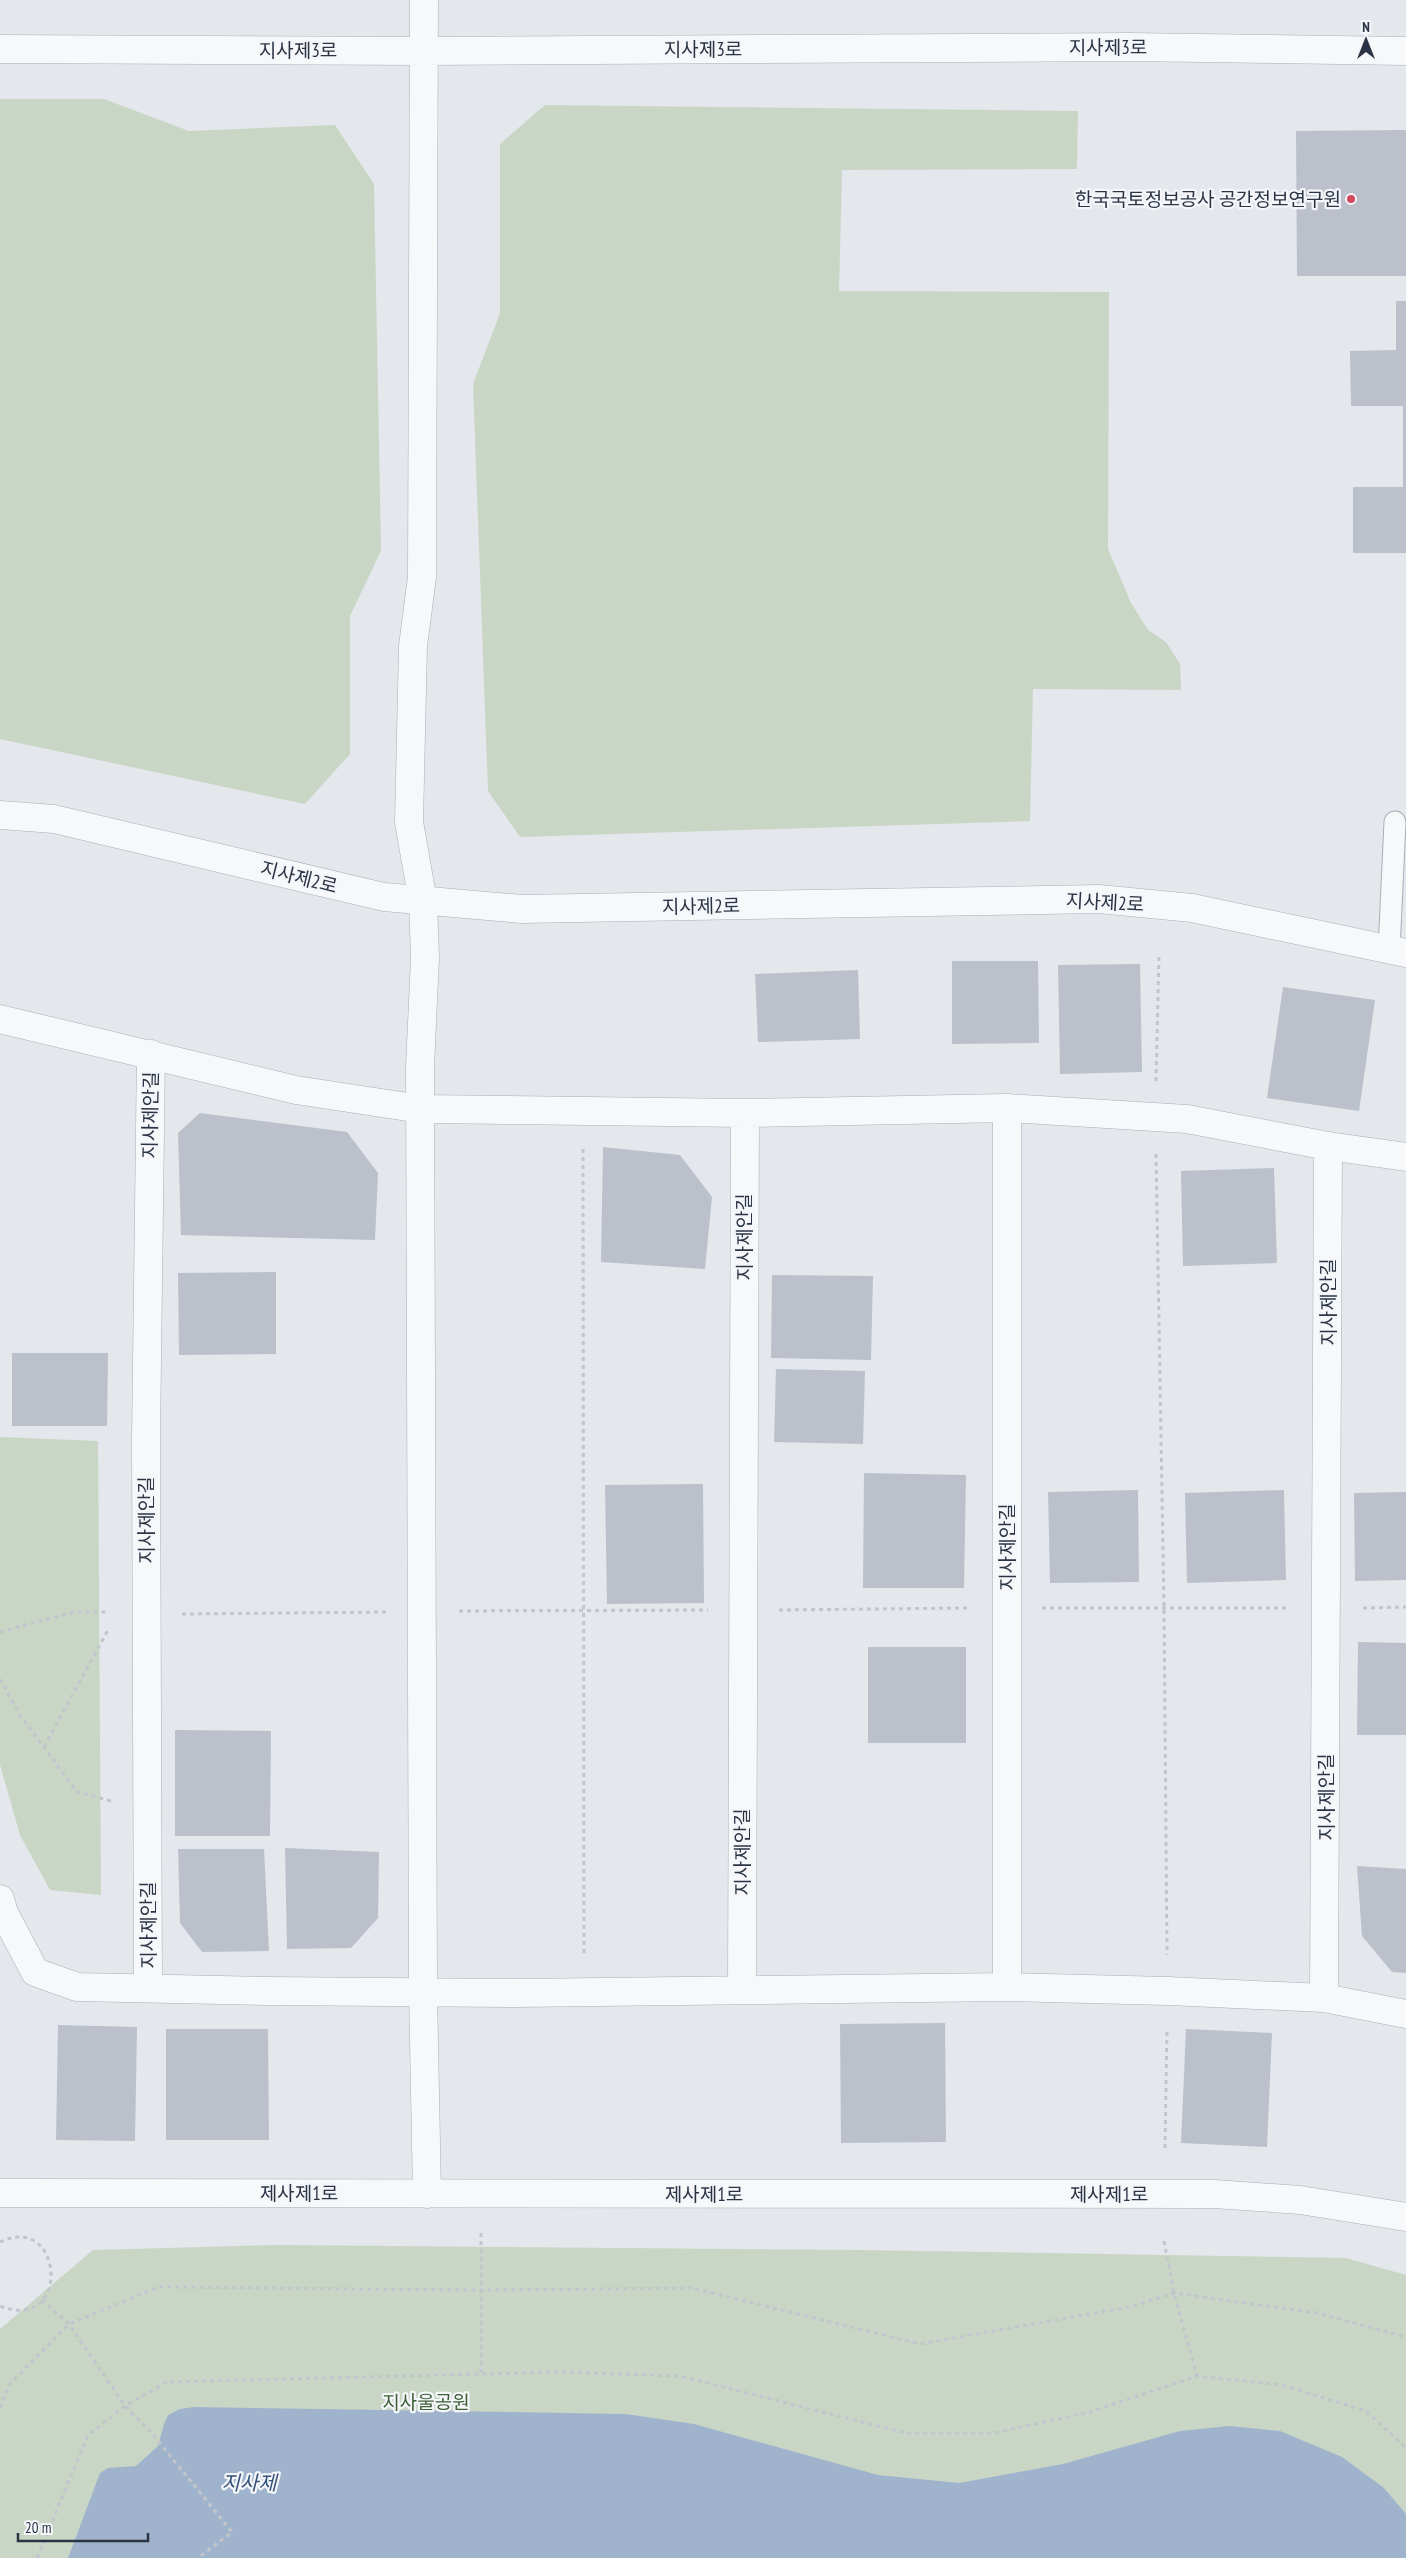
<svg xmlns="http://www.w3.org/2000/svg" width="1406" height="2558" font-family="'PT Sans Narrow','Noto Sans KR',sans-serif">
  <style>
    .green { fill: #c9d6c5 }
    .water { fill: #9fb4cc }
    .building { fill: #bbc0ca }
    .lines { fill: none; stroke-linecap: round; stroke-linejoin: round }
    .service-casing { stroke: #a9aeb7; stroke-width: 23 }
    .minor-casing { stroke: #a9aeb7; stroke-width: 29 }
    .path { stroke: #c2c5cb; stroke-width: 3; stroke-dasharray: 4 4; stroke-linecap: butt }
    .service { stroke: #f7f8fa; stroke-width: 21 }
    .minor { stroke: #f7f8fa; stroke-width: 28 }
    .poi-dot { fill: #d1495b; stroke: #f4f6f9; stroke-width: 2 }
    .labels { text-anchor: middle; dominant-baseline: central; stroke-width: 4.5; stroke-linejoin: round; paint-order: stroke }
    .street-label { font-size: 19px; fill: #2b3445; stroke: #f4f6f9 }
    .poi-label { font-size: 19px; fill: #2b3445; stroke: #f4f6f9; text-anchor: end }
    .park-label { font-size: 19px; fill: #3f6138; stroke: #f4f6f9 }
    .water-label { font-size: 20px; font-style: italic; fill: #34527a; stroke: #f4f6f9 }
  </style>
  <rect width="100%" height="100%" fill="#e4e7ec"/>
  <path class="green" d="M0,99H104L189,131L335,125L374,184L381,551L350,616V754L305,804L0,739Z
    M545,105L1078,111L1077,169L842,170L839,291L1109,292L1108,549L1131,603L1148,630L1166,642L1180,664L1181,690L1033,689L1030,821L520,837L488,791L473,384L500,313V144Z
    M0,1437L98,1441L101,1895L50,1890L20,1835L0,1765Z
    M275,2245L860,2250L1346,2258L1406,2275V2558H0V2329L93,2250Z"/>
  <path class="water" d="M194,2407L626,2414L694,2424L878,2475L959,2483L1063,2464L1180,2431L1229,2426L1280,2431L1342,2457L1384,2488L1406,2514V2558H68L100,2473L108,2468L136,2466L158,2446L164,2424L168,2415L180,2409Z"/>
  <path class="building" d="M1406,130V276H1297L1296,131Z
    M1396,301H1406V553H1353V487H1403V406H1351L1350,351L1396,350Z
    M952,961H1038L1039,1043L952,1044Z
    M1140,964L1142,1072L1060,1074L1058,965Z
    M858,970L860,1039L758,1042L755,974Z
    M1283,987L1375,1000L1359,1111L1267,1098Z
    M200,1113L347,1132L378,1173L375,1240L181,1235L178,1133Z
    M603,1147L680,1155L712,1197L705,1269L601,1262Z
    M1274,1168L1277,1263L1183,1266L1181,1171Z
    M276,1272V1354L179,1355L178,1273Z
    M772,1275L873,1276L871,1360L771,1358Z
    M12,1353H108L107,1426H12Z
    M776,1369L865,1371L863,1444L774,1442Z
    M864,1473L966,1475L964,1588H863Z
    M703,1484L704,1603L607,1604L605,1485Z
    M1138,1490L1139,1582L1050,1583L1048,1492Z
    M1284,1490L1286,1580L1187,1583L1185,1493Z
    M1406,1492V1580L1355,1581L1354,1493Z
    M1358,1642L1406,1643V1735H1357Z
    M868,1647H966V1743H868Z
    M175,1730L271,1731L270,1836H175Z
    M285,1848L379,1852L378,1918L351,1948L287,1949Z
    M178,1849H264L269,1951L202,1952L180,1923Z
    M1357,1866L1406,1869V1973L1392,1972L1362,1936Z
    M945,2023L946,2142L841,2143L840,2024Z
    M58,2025L137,2027L135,2141L56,2140Z
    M166,2029H268L269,2140H166Z
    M1186,2029L1272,2033L1267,2147L1181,2143Z"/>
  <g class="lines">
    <defs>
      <path id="service" d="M1389,950L1395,822"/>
      <path id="minor" d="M424,0L422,577L413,646L409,822L423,902L425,958L420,1067L423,1992L427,2194
        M0,49L423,51L1129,47L1406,51
        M0,815L54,819L384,897L522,909L1099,899L1192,908L1406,953
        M0,1019L296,1090L421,1109L745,1113L1007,1108L1187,1119L1328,1146L1406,1157
        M0,1899L4,1913L35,1972L77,1987L266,1991L517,1993L1007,1987L1168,1991L1324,1998L1406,2014
        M148,1987L146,1439L151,1054
        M1007,1987V1108
        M742,1990L745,1113
        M1324,1998L1328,1146
        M0,2193L1214,2194L1300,2200L1406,2217"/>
    </defs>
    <use href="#service" class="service-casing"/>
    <use href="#minor" class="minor-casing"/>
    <path class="path" d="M1156,1081L1159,953
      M583,1149L584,1955
      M1156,1154L1164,1606L1167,1955
      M1042,1608H1289
      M1363,1608L1406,1607
      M779,1610L970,1608
      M459,1611L708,1610
      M182,1614L386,1612
      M0,1632L74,1612H109
      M0,1679L20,1715L77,1792L111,1801
      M44,1747L108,1630
      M1165,2148L1167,2028
      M481,2233V2374
      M1164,2241L1174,2293L1197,2376
      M0,2242C64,2211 72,2334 0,2306
      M42,2300L69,2324L125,2406L150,2431L232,2532L198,2558
      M0,2408L9,2385L69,2324L159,2287L479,2290L693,2288L920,2344L1130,2307L1174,2293L1317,2313L1406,2337
      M37,2558L88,2435L125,2406L167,2382L561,2372L680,2376L906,2433H994L1090,2412L1197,2376L1282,2385L1366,2411L1406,2448"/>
    <use href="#service" class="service"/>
    <use href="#minor" class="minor"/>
  </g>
  <circle class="poi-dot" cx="1351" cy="199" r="5"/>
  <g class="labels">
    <g class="street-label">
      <text x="1108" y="47">지사제3로</text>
      <text x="703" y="49">지사제3로</text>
      <text x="298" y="50">지사제3로</text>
      <text transform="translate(299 877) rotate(14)">지사제2로</text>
      <text transform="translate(1105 902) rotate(3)">지사제2로</text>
      <text transform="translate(701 906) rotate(-1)">지사제2로</text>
      <text transform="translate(150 1115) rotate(-89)">지사제안길</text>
      <text transform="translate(744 1237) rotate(-90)">지사제안길</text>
      <text transform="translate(1328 1302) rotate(-90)">지사제안길</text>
      <text transform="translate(146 1520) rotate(-90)">지사제안길</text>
      <text transform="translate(1007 1547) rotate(-90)">지사제안길</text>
      <text transform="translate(1326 1797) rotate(-90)">지사제안길</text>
      <text transform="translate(742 1852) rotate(-90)">지사제안길</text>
      <text transform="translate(148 1925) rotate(-90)">지사제안길</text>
      <text x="299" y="2193">제사제1로</text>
      <text x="704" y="2194">제사제1로</text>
      <text x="1109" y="2194">제사제1로</text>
    </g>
    <g class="poi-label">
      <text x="1341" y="199">한국국토정보공사 공간정보연구원</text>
    </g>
    <g class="park-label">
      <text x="426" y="2402">지사울공원</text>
    </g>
    <g class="water-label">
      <text x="249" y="2483">지사제</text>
    </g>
  </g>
  <g transform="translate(1366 40)" stroke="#f4f6f9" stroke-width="4" paint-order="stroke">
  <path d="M0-4L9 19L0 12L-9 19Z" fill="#2b3445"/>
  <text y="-8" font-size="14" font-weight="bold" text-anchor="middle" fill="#2b3445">N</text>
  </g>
  <path d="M18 2533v8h130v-8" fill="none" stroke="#2b3445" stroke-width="2.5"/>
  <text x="25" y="2533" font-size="15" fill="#2b3445" stroke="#f4f6f9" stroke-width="4" paint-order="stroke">20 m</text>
</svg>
